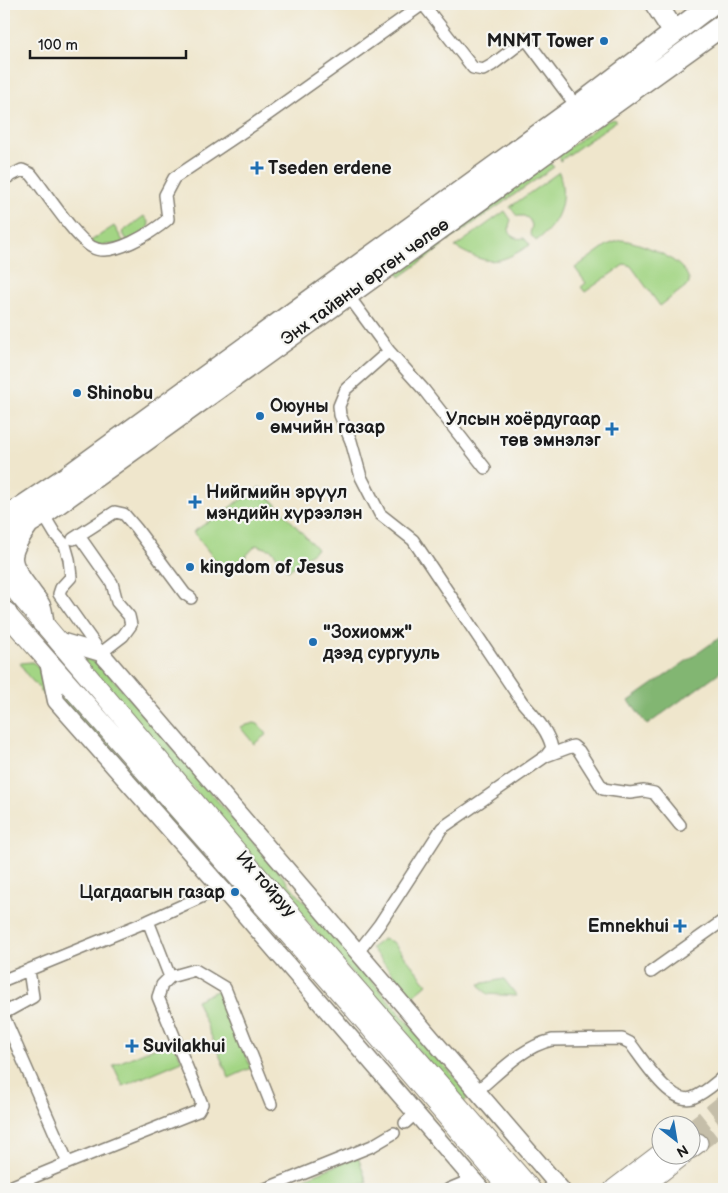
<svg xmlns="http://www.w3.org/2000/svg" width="728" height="1193" font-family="'Balsamiq Sans',sans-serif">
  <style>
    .green { fill: #a3d584; stroke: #607850 }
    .forest { fill: #82b672; stroke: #4f6947 }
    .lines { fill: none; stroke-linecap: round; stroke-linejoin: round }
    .primary-tunnel { stroke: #c5bea9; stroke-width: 19; stroke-dasharray: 19 9; stroke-linecap: butt }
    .street-casing { stroke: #868174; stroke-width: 14 }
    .secondary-casing { stroke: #868174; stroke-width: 19 }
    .primary-casing { stroke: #868174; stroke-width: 21 }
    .highway-casing { stroke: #868174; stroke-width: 24 }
    .street { stroke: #fff; stroke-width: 11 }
    .secondary { stroke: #fff; stroke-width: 16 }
    .primary { stroke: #fff; stroke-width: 19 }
    .highway { stroke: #fff; stroke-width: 21 }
    .poi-dot { fill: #1f6fb2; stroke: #f6f6f2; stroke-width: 2 }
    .labels { text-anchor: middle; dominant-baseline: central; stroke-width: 4.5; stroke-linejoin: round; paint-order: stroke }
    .poi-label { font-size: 18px; font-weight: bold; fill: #1c1c1c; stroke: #f6f6f2; text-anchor: start }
    .street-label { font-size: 18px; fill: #1c1c1c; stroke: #f6f6f2 }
  </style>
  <rect width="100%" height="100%" fill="#f6f6f2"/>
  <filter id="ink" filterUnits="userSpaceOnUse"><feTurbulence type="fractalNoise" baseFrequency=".02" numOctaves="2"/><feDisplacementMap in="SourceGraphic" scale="10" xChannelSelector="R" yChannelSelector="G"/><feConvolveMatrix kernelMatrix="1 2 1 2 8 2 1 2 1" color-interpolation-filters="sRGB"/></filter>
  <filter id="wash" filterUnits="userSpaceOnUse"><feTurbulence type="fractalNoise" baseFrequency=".0096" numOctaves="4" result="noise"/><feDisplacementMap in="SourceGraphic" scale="20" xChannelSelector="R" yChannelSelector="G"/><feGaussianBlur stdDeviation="1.12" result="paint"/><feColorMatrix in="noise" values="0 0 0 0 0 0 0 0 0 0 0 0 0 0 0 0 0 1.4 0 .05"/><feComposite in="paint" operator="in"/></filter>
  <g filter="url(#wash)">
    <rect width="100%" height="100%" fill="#efe6cc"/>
    <path class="green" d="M613,119L616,121L560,161L559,155L604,122Z
      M549,162L554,167L448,241L447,234Z
      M559,172C568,201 559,224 536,241L530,234L532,225L529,219L524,216H517L510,207Z
      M505,211L511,220C506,231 511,241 524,238L530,245C498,265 489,266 455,247Z
      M144,216L149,223L148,228L129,243L122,232Z
      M114,226L125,244L83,246Z
      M621,240C638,241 692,262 689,284L660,306L631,266L625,264L585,292L581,287L586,283L575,268L607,245Z
      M438,242L443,246L400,277L396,270Z
      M260,487L317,549L288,571L272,550L256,545L228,576L193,532Z
      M79,655L100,665L107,672L470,1095L463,1103Z
      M32,662C42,667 39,674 43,684C45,688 47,692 49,696L47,697L27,675L20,663Z
      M54,677L252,902L276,945L60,698Z
      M254,723L258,724L267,734L254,744L240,727Z
      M383,939L393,942L427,984L412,997L371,948Z
      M504,979L517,996L487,994L479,984Z
      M219,990L251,1068L229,1078L196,1000Z
      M173,1040L182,1061L123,1086L113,1065Z
      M358,1157L367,1182L349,1189H277Z"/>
    <path class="forest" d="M722,636L724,640V669L647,725L629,701Z"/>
  </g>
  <g filter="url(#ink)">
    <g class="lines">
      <path class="primary-tunnel" d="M690,1131L724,1104
        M698,1143L724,1123"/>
      <defs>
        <path id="street" d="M423,4L473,68L483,70L492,65L526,39L577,107
          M4,179L22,170L31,174C45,191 75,238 92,247C111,259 153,232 168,219L165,195L174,178L253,125L423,4
          M347,294L389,351L346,389L339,406L340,415L351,441L361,477L380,514L413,540L522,702C534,716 548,730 552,748L546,756L442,828L379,925L358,952
          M389,351L424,390L485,468
          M43,514L55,534L65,545L69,559L71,577L61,588L59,594L101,653L123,636L131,625L129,616L117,602L112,583L79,536
          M73,539L115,512L124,514L136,528L185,594L191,598
          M546,756L573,746L579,751L603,789L630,793L644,791L654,793L680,825
          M148,921L170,977L195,970L225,988L271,1104
          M651,972L724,920
          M4,980L148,921L221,888
          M4,1013L33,997L29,970
          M4,1017L68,1163L198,1111L202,1104L158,997L162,985L170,977
          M477,1091C500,1072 522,1047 552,1040L622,1039L630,1043C642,1058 670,1105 692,1098C704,1094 714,1084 724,1076
          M405,1123L416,1113
          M5,1189L68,1163
          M265,1189L372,1146L394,1133
          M449,1189L473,1179"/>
        <path id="secondary" d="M57,640L101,653L561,1189
          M48,662L56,701L224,891L481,1189"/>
        <path id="primary" d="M4,577L250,867L531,1189
          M4,611L348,1002L509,1189
          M690,1149L698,1143
          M614,1189L660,1154
          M639,1189L682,1156"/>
        <path id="highway" d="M656,4L674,32
          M4,519L67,477L577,107L712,4
          M27,525C6,555 6,562 29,591C32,596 38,602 40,607C42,612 42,618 43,623
          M4,538L43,514L724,24
          M4,612L6,613"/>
      </defs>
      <use href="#street" class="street-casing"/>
      <use href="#secondary" class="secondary-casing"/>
      <use href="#primary" class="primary-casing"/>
      <use href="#highway" class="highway-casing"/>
      <use href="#street" class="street"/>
      <use href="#secondary" class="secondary"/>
      <use href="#primary" class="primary"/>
      <use href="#highway" class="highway"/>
    </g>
  </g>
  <g class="poi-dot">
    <circle cx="604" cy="41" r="5"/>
    <path d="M254.5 160.5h5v5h5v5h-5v5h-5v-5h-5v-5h5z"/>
    <circle cx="77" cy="393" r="5"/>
    <circle cx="260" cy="416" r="5"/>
    <path d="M609.5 421.5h5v5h5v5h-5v5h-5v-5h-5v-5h5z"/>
    <path d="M192.5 494.5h5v5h5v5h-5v5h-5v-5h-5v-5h5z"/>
    <circle cx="190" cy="567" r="5"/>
    <circle cx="313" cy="642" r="5"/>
    <circle cx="235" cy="892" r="5"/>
    <path d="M677.5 918.5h5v5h5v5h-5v5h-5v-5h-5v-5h5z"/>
    <path d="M129.5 1038.5h5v5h5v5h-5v5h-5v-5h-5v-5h5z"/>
  </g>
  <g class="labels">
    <g class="poi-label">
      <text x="594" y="41" text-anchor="end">MNMT Tower</text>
      <text x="268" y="168">Tseden erdene</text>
      <text x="87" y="393">Shinobu</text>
      <text x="270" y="406">Оюуны<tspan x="270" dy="21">өмчийн газар</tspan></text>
      <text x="601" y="419" text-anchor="end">Улсын хоёрдугаар<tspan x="601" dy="21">төв эмнэлэг</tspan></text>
      <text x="206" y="492">Нийгмийн эрүүл<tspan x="206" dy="21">мэндийн хүрээлэн</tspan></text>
      <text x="200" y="567">kingdom of Jesus</text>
      <text x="323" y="632">"Зохиомж"<tspan x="323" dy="21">дээд сургууль</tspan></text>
      <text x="225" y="892" text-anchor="end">Цагдаагын газар</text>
      <text x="669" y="926" text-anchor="end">Emnekhui</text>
      <text x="143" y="1046">Suvilakhui</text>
    </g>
    <g class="street-label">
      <text transform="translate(365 282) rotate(-36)">Энх тайвны өргөн чөлөө</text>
      <text transform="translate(266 884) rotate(49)">Их тойруу</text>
    </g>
  </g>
  <rect width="728" height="1193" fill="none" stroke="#f6f6f2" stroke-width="20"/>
  <g transform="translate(676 1140) rotate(149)"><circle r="24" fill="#f6f6f2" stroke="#9f9f9c"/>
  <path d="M0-4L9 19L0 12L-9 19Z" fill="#1f6fb2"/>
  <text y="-8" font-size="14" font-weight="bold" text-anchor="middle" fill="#1c1c1c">N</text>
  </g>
  <path d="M30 50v8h156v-8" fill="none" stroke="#1c1c1c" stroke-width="2.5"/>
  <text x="38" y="50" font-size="15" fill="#1c1c1c" stroke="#f6f6f2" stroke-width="4" paint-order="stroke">100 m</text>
</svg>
